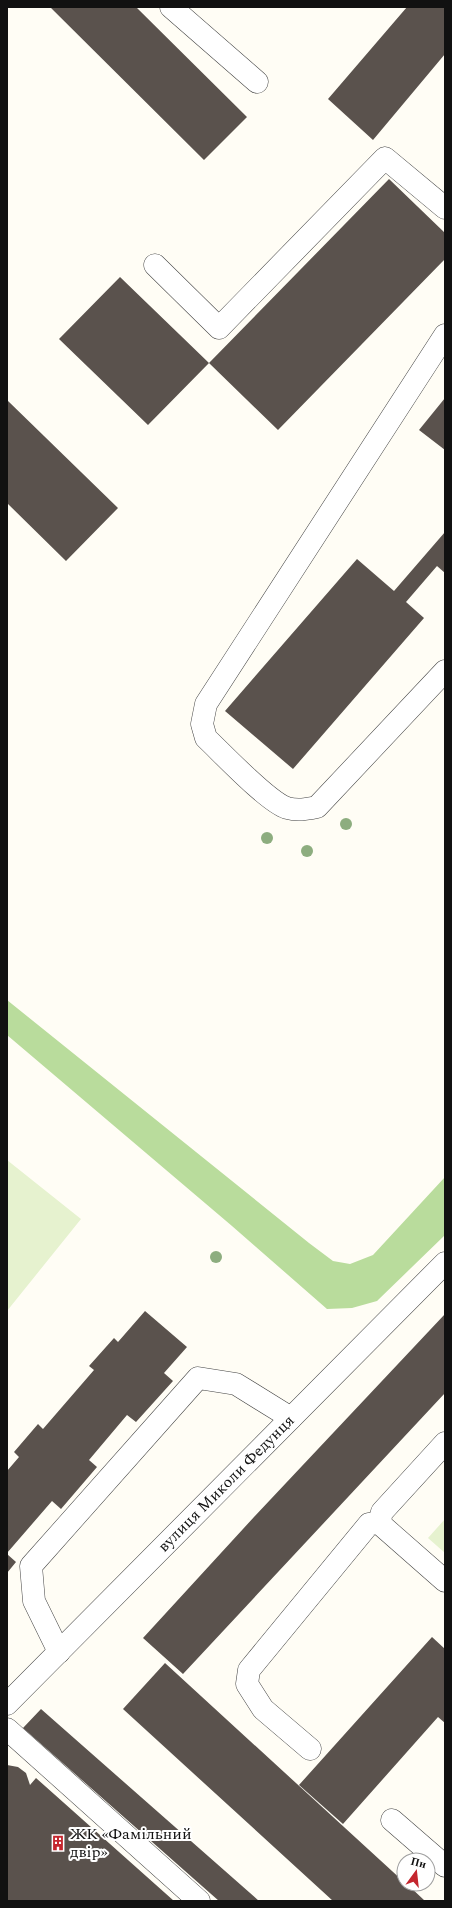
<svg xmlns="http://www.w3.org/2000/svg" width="452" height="1908" font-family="Spectral,serif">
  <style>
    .forest { fill: #b9dc9c }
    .pitch { fill: #e6f2cf }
    .building { fill: #5a524d }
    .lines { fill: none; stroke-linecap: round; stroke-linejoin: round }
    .minor-casing { stroke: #444; stroke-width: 23 }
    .minor { stroke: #fff; stroke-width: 22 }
    .tree { fill: #8dad7f }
    .labels { text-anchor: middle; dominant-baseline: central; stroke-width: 4; stroke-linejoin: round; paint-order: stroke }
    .street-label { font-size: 16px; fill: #111; stroke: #fff }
    .poi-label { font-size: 16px; fill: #111; stroke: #fff; text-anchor: start }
  </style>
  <rect width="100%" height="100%" fill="#fffdf5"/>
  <path class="forest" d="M7,1000L309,1243L333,1261L350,1264L373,1255L445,1177V1235L377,1301L352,1308L327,1309L232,1226L7,1035Z"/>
  <path class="pitch" d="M7,1160L81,1219L7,1311Z
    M445,1519V1553L428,1538Z"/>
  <path class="building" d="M50,7H136L247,117L204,160Z
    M407,7H445V54L373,140L328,99Z
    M389,179L445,233V259L278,430L209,363Z
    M120,277L209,363L148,425L59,339Z
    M445,398V450L419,430Z
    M7,400L118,508L66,561L7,503Z
    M445,532V573L437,566L406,602L424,618L293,769L225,711L357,559L394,591Z
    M145,1311L187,1347L164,1373L173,1381L136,1422L127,1415L89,1460L97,1467L61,1509L52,1501L7,1553V1471L19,1457L14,1452L38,1424L43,1429L94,1370L89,1366L114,1338L118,1342Z
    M445,1314V1393L183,1674L143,1638L254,1517Z
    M7,1554L16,1562L7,1573Z
    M432,1637L445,1649V1723L438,1717L343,1824L299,1785Z
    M165,1663L404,1882V1884H407L425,1901H333L123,1709Z
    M41,1709L259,1901H219L23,1728Z
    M7,1765L18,1767L26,1773L30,1785L36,1778L174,1901H7Z"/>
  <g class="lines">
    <defs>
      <g id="minor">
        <path d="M171,7L257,82"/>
        <path d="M155,265L219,328L385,158L445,208"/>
        <path d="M445,335L206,704L202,724L206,738C223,754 268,802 287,808C298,811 307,809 317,807L445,671"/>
        <path d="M379,1523L382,1512L445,1443"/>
        <path d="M59,1652L34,1601L31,1566L198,1378L236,1384L291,1418"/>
        <path id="s1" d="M7,1704L445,1263"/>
        <path d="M7,1729L199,1901"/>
        <path d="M310,1749L263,1709L247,1684L249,1670L369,1524L379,1523L445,1581"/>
        <path d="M392,1820L445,1866"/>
      </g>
    </defs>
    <use href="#minor" class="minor-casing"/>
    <use href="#minor" class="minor"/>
  </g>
  <g class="tree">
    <circle cx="346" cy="824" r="6"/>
    <circle cx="267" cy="838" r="6"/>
    <circle cx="307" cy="851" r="6"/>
    <circle cx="216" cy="1257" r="6"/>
  </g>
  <defs>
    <symbol id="building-bare" viewBox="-9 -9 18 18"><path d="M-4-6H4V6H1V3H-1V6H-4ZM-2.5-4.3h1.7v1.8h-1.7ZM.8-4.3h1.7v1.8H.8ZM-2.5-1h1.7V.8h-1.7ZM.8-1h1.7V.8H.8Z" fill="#c4262e" stroke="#fff" stroke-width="2.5" paint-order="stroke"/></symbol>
  </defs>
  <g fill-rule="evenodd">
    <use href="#building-bare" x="47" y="1832" width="22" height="22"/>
  </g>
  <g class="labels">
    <g class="street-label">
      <text stroke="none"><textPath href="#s1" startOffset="311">вулиця Миколи Федунця</textPath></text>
    </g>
    <g class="poi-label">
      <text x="70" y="1834">ЖК «Фамільний<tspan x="70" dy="18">двір»</tspan></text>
    </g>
  </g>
  <rect width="452" height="1908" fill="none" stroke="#111111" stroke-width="16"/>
  <g transform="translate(416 1872) rotate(15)"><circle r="19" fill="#ffffff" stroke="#a0a0a0"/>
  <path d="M0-3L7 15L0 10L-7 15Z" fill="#c4262e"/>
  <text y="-6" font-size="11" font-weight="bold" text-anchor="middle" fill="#111111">Пн</text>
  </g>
</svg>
